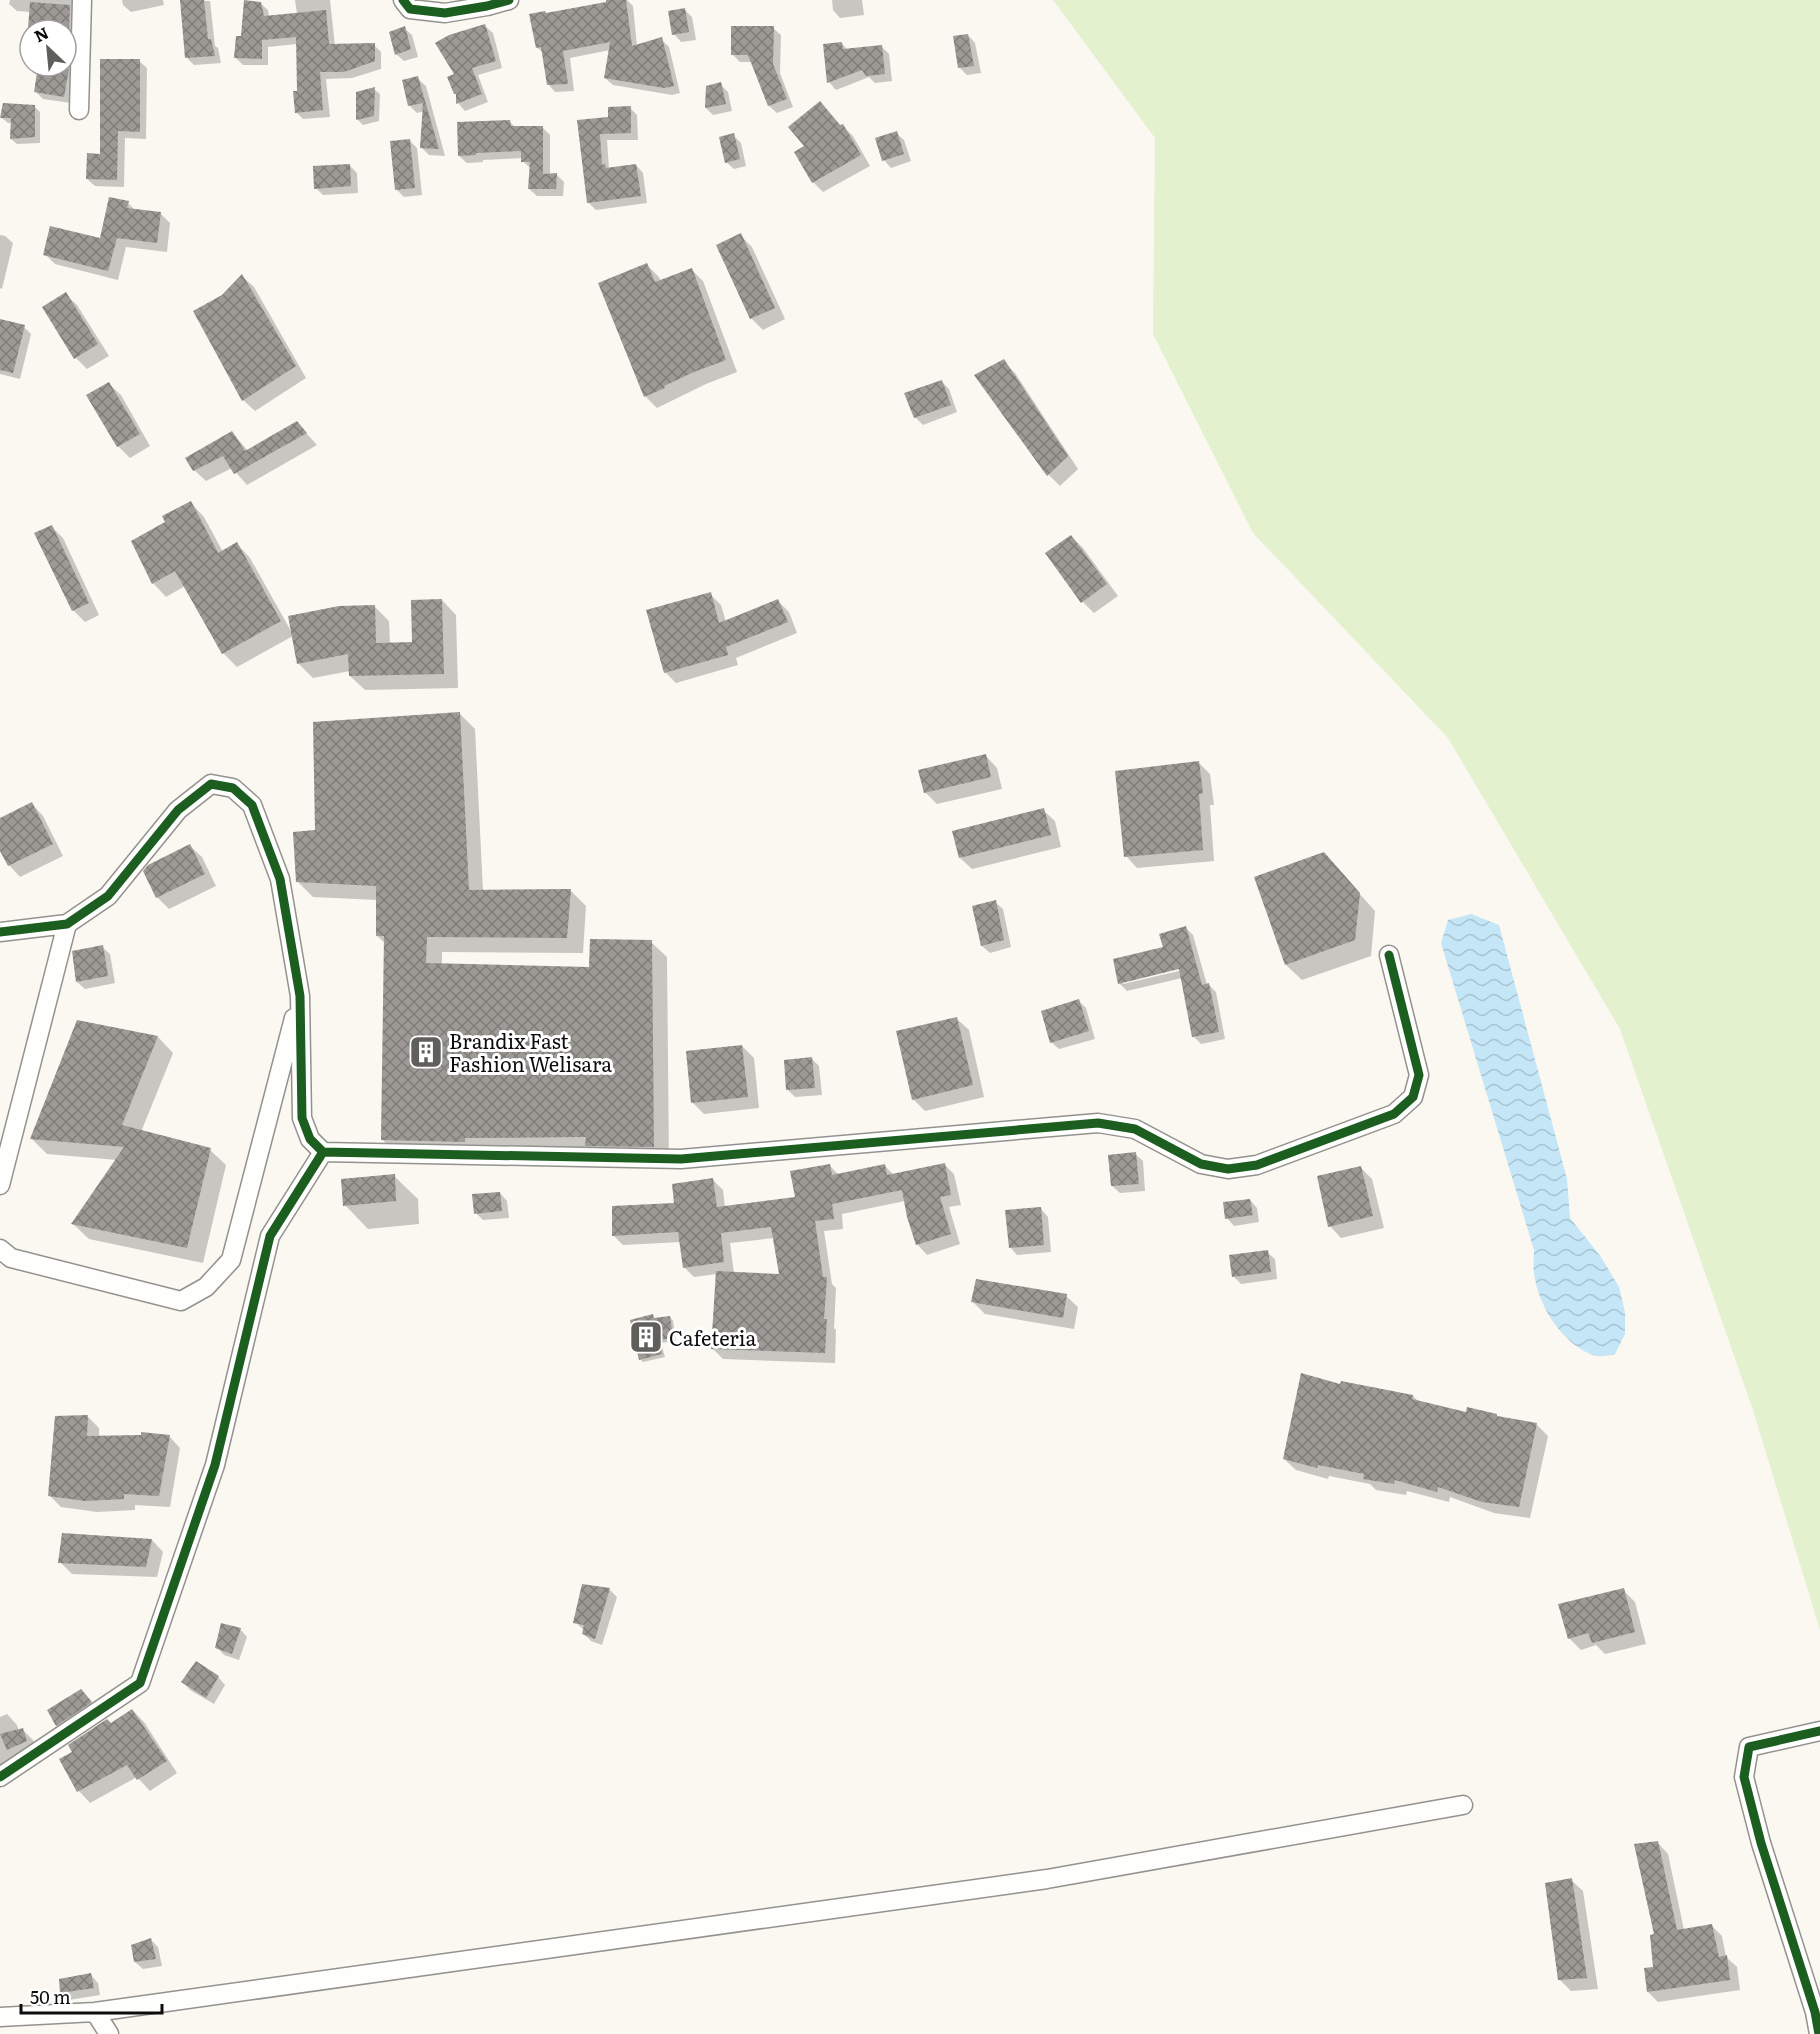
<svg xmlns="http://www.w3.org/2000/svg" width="1820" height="2034" font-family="Literata,serif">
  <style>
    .green { fill: #e3f1ce }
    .water { fill: url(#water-waves) }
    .shadow { fill: #0003; fill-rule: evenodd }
    .building { fill: url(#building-cross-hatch) }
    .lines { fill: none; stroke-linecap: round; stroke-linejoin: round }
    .minor-casing { stroke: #93928f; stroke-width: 21 }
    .minor { stroke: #fefefd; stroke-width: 18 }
    .cycleway-casing { stroke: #fff; stroke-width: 13 }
    .cycleway { stroke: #1b5e20; stroke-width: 9 }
    .labels { text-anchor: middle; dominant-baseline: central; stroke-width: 6; stroke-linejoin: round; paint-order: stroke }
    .poi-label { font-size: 20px; fill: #0c0c0c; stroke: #fff; text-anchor: start }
  </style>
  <defs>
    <pattern id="water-waves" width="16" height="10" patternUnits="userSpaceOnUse" patternTransform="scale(1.5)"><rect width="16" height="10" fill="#c4e6f6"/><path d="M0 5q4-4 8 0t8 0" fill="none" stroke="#a7c4d2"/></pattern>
    <pattern id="building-cross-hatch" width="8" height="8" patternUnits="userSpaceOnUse" patternTransform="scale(1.5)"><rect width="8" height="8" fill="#9d9a96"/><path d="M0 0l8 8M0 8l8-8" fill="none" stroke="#7e7c79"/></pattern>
  </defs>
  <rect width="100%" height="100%" fill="#faf8f0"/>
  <path class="green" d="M1053,0H1820V1630L1753,1410L1620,1029L1448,738L1253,533L1153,334L1155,138Z"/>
  <path class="water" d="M1471,914L1499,925L1567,1179L1570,1218L1601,1257L1619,1287L1625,1312V1334L1615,1354C1610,1355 1602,1357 1596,1356C1563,1346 1538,1306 1534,1273C1533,1266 1534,1257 1534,1250L1441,943L1448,920Z"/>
  <path class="shadow" d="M10,0H77L71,103L43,99L36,92L40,66H66V30H30V58L28,56L31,12L17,11L9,4Z
    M122,0H163L164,5L131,12L123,5Z
    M181,0L210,1L215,46L218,48L221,63L194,65L186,57Z
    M295,0H330L335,46L374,45L381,52V69L352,78L326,79L330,117L303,119L296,112L298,92L297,44L268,47V65H243L236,58L243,37L260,3L268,10L269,17L297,14Z
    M611,0H627L633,6L637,46L661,39L669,47L680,93L672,95L613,85L605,78L610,50L570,58L574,91L555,92L548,84L543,53L537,47Z
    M832,0H862L864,15L840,18L833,10Z
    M685,10L692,17L696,40L681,42L674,34Z
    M485,26L493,33L502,68L478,75L488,102L465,111L458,103L457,96L455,94L456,75Z
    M404,28L412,35L418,57L404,61L396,54Z
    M773,28L781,35L780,73L793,107L777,113L769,106L753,62H740L733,55Z
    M968,35L975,43L981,73L967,75L960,68Z
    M842,44L848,50L881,46L889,54L892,81L875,83L869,77L836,90L829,82L825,46Z
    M139,61L147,68L146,139L125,138L124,187L95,186L87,179L101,155Z
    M418,79L426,86L445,156L429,155L422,148L424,111L417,113L410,106Z
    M720,84L728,92L732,111L713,115L706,108L708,87Z
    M374,89L380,94L379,121L363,125L358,120L357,93Z
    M820,103L841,126H843L853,136L870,166L823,192L813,182L806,146Z
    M34,106L40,112V143L17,144L11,139L12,123H8L2,118Z
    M630,108L637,115L638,140H607L609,169L636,165L643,173L647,203L596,210L589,203L578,121L610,118Z
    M510,122L516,128L542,127L550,135V175L556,174L564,182L563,196H537L529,189L531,169L523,161V158L483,160V162L467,163L459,156Z
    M896,133L904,140L911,161L891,168L884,160Z
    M733,135L741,143L746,166L734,169L726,162Z
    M410,141L417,148L422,195L404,197L396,189Z
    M349,165L357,173L358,193L323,195L316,188Z
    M128,203L135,210L160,213L170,223L167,252L126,247L118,280L55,264L45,254L102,240Z
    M0,235L5,236L13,243L2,289L0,288Z
    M740,235L752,247L785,319L763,330L751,318Z
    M647,265L659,277L661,282L692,270L703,281L737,372L706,384L657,408L645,396Z
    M242,276L254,287L306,378L255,411L243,400L223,297Z
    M65,294L77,305L109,356L87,369L76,358Z
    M0,321L24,327L31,334L20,379L0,374Z
    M1003,361L1015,373L1078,469L1060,486L1049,475L977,375Z
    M942,382L949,389L957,412L923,425L915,417Z
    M109,384L121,395L150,446L130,458L118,446Z
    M297,423L317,445L247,485L232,468L206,481L194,470L232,432L248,451Z
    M191,503L204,517L223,552L237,544L250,558L291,631L374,606L389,621L390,644L414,643L442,600L456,615L458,688L365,690L350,676V671L313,678L298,663L293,636L237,667L223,653L185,586L166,597L153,583L167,523Z
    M51,526L63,538L99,615L85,622L73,610Z
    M1071,536L1083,548L1118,596L1094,613L1083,602Z
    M710,594L721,605L726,622L778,601L789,612L797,633L736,658L738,665L676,683L665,672Z
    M459,713L475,729L483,891L570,890L586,906L583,953L442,952V965L591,969L651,942L667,957L669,1162L398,1156L383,1140L385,943L377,936V900L313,897L297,881L316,832Z
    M986,756L997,768L1002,789L937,804L925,792Z
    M1198,762L1210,774L1214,805H1210L1214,861L1137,868L1126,856Z
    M32,804L43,816L63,856L20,877L9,865L0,847V820Z
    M1043,810L1055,821L1061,847L972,869L960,858Z
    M190,846L202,857L216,886L169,909L157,897Z
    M1324,854L1375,911L1371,956L1302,980L1286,965L1255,878Z
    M995,902L1003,909L1011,947L990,953L982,946L974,907Z
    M1186,928L1193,935L1207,985H1209L1216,992L1225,1039L1201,1044L1193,1036L1182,978L1127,991L1119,983L1165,948ZM1186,966L1187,969L1123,984V981Z
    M102,947L110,954L115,983L85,989L77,982Z
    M1079,1001L1086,1008L1095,1039L1059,1049L1051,1042Z
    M957,1019L969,1030L984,1097L925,1111L913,1099Z
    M158,1037L173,1053L141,1132L210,1150L226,1165L203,1263L89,1239L73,1224L117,1160L47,1154L32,1139Z
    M742,1046L754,1058L759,1108L704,1114L693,1103Z
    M812,1059L819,1066L822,1095L795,1097L788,1090Z
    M1135,1154L1143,1161L1145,1191L1120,1193L1112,1186Z
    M944,1164L954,1174L961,1205L949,1207L960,1244L927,1255L917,1244L905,1201L842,1214L843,1229L824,1231L832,1284L836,1288L834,1328L836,1330L835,1363L723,1359L713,1349L717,1274L694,1277L684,1267L681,1242L623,1245L613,1235L676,1204L713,1180L723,1190L725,1207L797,1198L829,1165L839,1175L885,1166L894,1175ZM774,1238L781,1276L734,1273L730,1243Z
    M1360,1167L1372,1179L1384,1228L1341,1238L1330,1226Z
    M394,1176L418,1199L419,1224L368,1229L345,1205Z
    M500,1193L507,1201L509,1218L483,1220L476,1213Z
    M1250,1200L1257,1208L1259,1222L1234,1226L1227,1218Z
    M1041,1209L1048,1217L1051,1252L1017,1255L1010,1247Z
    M1267,1252L1275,1259L1277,1279L1241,1284L1233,1276Z
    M1066,1296L1078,1307L1074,1329L985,1314L973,1302Z
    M652,1316L655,1319L670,1317L673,1321L676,1341L661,1343L665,1357L643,1362L640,1359Z
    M1341,1385L1413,1396L1419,1402L1467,1413L1496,1415L1499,1417L1536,1424L1548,1436L1530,1518L1494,1513L1450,1497L1449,1502L1407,1491L1406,1495L1376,1490L1370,1484L1329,1476L1328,1479L1296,1470L1284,1459Z
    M88,1417L99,1428V1437L169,1436L180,1448L170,1507L135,1505V1510L97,1512L61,1507L49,1495Z
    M152,1540L163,1552L157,1577L72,1574L60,1562Z
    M583,1585L610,1590L617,1597L602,1645L591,1641L584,1634V1630L575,1622Z
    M1623,1590L1635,1602L1646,1644L1605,1654L1596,1645L1581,1650L1569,1638Z
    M240,1629L247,1637L239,1660L224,1655L217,1647Z
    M218,1677L225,1685L214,1704L190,1690L183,1682Z
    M88,1699L98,1710L65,1732L57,1725Z
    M132,1710L144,1722L177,1773L150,1791L137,1777L90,1803L79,1791L61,1760Z
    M7,1714L17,1725L19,1731L23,1730L33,1740L37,1752L0,1768V1717Z
    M1658,1843L1668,1854L1684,1930L1712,1926L1722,1936L1726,1957L1737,1967L1740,1990L1658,2002L1648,1992L1655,1968Z
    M1571,1880L1583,1891L1598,1989L1571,1991L1559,1979Z
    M151,1940L158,1947L162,1966L143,1969L135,1962Z
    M91,1975L98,1983L100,1995L69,2000L62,1993Z"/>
  <path class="building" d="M180,0H204L208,39H211L215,56L185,58Z
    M244,0L261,2L264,16L326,10L329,44L375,43V61L344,72H320L323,110L295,113L293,91H297L296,37L262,40V59L234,58L236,36H241Z
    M606,0H626L632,46L662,37L674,86L664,88L604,78L610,42L563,51L568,84L547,85L541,47L536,48L529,14L545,11L546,13L606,2Z
    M30,2L70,5L69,31L28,28Z
    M685,8L689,32L672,35L668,11Z
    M485,24L496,61L472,68L482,94L456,104V94H454L447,77L454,74L435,43L449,35Z
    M405,26L411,49L395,55L389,32Z
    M731,26H774L773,64L787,99L768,106L748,55H731Z
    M968,34L974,66L958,68L953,36Z
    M842,42L843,49L882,45L885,74L866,76L862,70L827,83L823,44Z
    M100,59H140V132L118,131L117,180L86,179L87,153L100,154Z
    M38,66L69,69L64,97L34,92Z
    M418,76L423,94L439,149L420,148L423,103L408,106L402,80Z
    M721,82L726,104L705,108L706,86Z
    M375,87L374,116L356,120V92Z
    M820,101L840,125L843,124L861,155L812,183L794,152L804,146L788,127Z
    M3,103L35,105V137L10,139L11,118H0Z
    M631,106V133L600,134L602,165L605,164L606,168L636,164L641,196L587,203L577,120L608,117V107Z
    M510,120L511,126H543V174L557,173L556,189H528L530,162H521V151L476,153V155L458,156L457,122Z
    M897,131L904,154L882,161L875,138Z
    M734,133L740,159L725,163L719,137Z
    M410,139L415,188L395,190L390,141Z
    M350,164L351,186L314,189L313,166Z
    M109,197L129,201L127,208L161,212L157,243L117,238L108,271L43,255L50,226L100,238Z
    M741,233L775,308L750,319L716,245Z
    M647,263L655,282L692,268L726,360L694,372L664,386L665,388L644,397L598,283Z
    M242,274L296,366L242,401L193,311L222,295Z
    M66,292L98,344L74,359L42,307Z
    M0,319L25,325L13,373L0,370Z
    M1004,359L1068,456L1047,476L974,375Z
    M942,380L951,405L914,418L904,393Z
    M109,382L140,434L117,447L86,395Z
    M297,421L307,433L234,474L223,456L193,471L185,458L232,431L245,451Z
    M191,501L218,553L237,542L281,621L222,654L175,571L152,584L131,541L165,522L162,516Z
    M52,525L89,603L72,611L34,533Z
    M1071,535L1107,584L1081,603L1045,553Z
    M711,592L719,623L778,599L788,622L726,647L728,655L664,673L646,610Z
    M442,599L444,674L349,676L348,654L297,664L288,616L339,606L375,605L376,643L412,642L411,600Z
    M460,712L469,890L571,889L567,938L427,937L426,963L589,967L590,939L652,940L654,1147L585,1146L586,1137L465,1138V1142L381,1140L384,936H376V886L296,882L293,832L315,830L313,722Z
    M986,754L991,777L924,793L918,770Z
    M1199,761L1203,793L1199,794L1203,850L1124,857L1115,771Z
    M32,802L53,844L8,866L0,851V818Z
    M1044,808L1051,835L959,858L952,831Z
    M190,844L205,874L156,898L143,871L148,865Z
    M1324,852L1360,893L1355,940L1285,965L1254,877Z
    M996,900L1004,940L981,946L972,906Z
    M1186,926L1202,985L1209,983L1219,1032L1192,1037L1179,969L1118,984L1113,959L1163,947L1159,934Z
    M103,945L108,976L76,982L72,951Z
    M1079,999L1089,1031L1050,1043L1041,1011Z
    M957,1017L973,1085L912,1100L896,1031Z
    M77,1020L158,1036L122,1125L211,1148L187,1248L71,1224L124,1147L30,1139Z
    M742,1045L748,1097L691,1103L686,1051Z
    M812,1057L815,1088L786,1090L784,1060Z
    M1136,1152L1139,1184L1111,1186L1108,1155Z
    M945,1163L951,1195L940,1197L951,1234L916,1245L907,1217L902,1190L832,1204L834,1219L815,1221L823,1277H827L824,1319H827L825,1353L711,1349L716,1271L779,1274L771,1227L721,1233L724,1262L683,1268L678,1232L612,1236V1206L674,1203L672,1184L713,1178L717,1207L795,1197L790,1171L830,1164L832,1175L885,1164L887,1175Z
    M1361,1166L1373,1216L1328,1227L1317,1176Z
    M395,1174L396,1201L343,1206L341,1179Z
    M500,1192L502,1211L474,1214L472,1194Z
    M1250,1199L1253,1215L1225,1219L1223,1202Z
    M1041,1207L1044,1245L1009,1248L1005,1210Z
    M1268,1250L1271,1272L1232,1277L1229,1255Z
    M976,1279L1067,1294L1063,1318L971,1302Z
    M653,1314L654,1318L670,1316L673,1338L659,1340L662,1354L639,1360L630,1320Z
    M1301,1373L1340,1384L1341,1381L1413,1395L1412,1399L1466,1412L1467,1407L1497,1414V1416L1537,1423L1519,1507L1482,1502L1438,1487L1437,1492L1395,1480L1394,1484L1363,1479L1364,1474L1318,1465L1317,1468L1283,1459Z
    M88,1415L87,1436L141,1435V1432L170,1435L159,1496L124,1494V1499L85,1501L48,1496L55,1416Z
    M62,1533L152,1539L146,1567L58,1563Z
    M582,1584L610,1588L595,1639L582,1634L584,1625L573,1623Z
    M1624,1588L1635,1632L1592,1643L1588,1633L1568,1639L1558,1604Z
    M221,1623L241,1628L232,1654L215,1648Z
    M196,1661L219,1676L206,1698L181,1682Z
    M81,1689L92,1702L56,1726L47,1710Z
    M132,1709L167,1761L137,1780L127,1765L77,1792L59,1759L72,1752L68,1745L107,1719L111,1723Z
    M23,1728L27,1741L7,1750L0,1734Z
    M1658,1841L1677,1930L1712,1924L1719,1957L1727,1955L1730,1980L1647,1992L1644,1968L1653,1967L1650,1935L1654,1934L1634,1844Z
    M1572,1878L1587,1978L1558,1980L1545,1883Z
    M151,1938L156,1959L134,1962L131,1945Z
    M91,1973L94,1988L60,1993L59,1979Z"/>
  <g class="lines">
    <defs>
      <path id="minor" d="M403,0L410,9L445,13L487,6L509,0
        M79,110L82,0
        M0,932L67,924L108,896L178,810L211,784L233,788L252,805L280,879L300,996L302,1118L310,1139L323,1152L681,1159L1098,1123L1135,1129L1201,1164L1228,1169L1257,1165L1394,1114L1413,1097L1419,1075L1389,955
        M0,1185L67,924
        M0,1249L11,1258L181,1301L206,1287L231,1260L294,1018
        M0,1777L140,1683L215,1465L270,1236L323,1152
        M95,2012L109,2034
        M0,2017L95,2012L1047,1879L1463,1805
        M1819,2034L1815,2012L1761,1843L1744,1777L1749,1747L1820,1731"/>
    </defs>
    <use href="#minor" class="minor-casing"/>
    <use href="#minor" class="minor"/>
    <defs>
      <path id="cycleway" d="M403,0L410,9L445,13L487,6L509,0
        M0,932L67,924L108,896L178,810L211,784L233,788L252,805L280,879L300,996L302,1118L310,1139L323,1152L681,1159L1098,1123L1135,1129L1201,1164L1228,1169L1257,1165L1394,1114L1413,1097L1419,1075L1389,955
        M0,1777L140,1683L215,1465L270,1236L323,1152
        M1819,2034L1815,2012L1761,1843L1744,1777L1749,1747L1820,1731"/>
    </defs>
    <use href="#cycleway" class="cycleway-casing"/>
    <use href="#cycleway" class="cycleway"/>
  </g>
  <defs>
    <symbol id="building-square" viewBox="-11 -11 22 22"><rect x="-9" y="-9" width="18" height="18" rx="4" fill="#5f5f5c" stroke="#fff"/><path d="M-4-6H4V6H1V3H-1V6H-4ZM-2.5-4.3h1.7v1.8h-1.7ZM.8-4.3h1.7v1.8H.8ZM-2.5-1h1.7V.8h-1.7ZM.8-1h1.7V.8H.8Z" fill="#fff"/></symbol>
  </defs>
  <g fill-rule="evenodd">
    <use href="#building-square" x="407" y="1033" width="38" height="38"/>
    <use href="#building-square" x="627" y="1318" width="38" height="38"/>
  </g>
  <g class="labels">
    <g class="poi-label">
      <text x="449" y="1040">Brandix Fast<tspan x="449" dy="23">Fashion Welisara</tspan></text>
      <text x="669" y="1337">Cafeteria</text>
    </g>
  </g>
  <g transform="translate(48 48) rotate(334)"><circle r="28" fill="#ffffff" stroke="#9e9e9e" stroke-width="1.5"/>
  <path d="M0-4.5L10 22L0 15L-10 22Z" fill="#5f5f5c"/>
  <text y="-9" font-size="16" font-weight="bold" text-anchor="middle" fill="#0c0c0c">N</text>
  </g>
  <path d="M21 2004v9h141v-9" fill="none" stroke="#0c0c0c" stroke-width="3"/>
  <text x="30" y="2004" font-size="18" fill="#0c0c0c" stroke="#ffffff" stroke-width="4.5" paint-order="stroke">50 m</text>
</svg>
